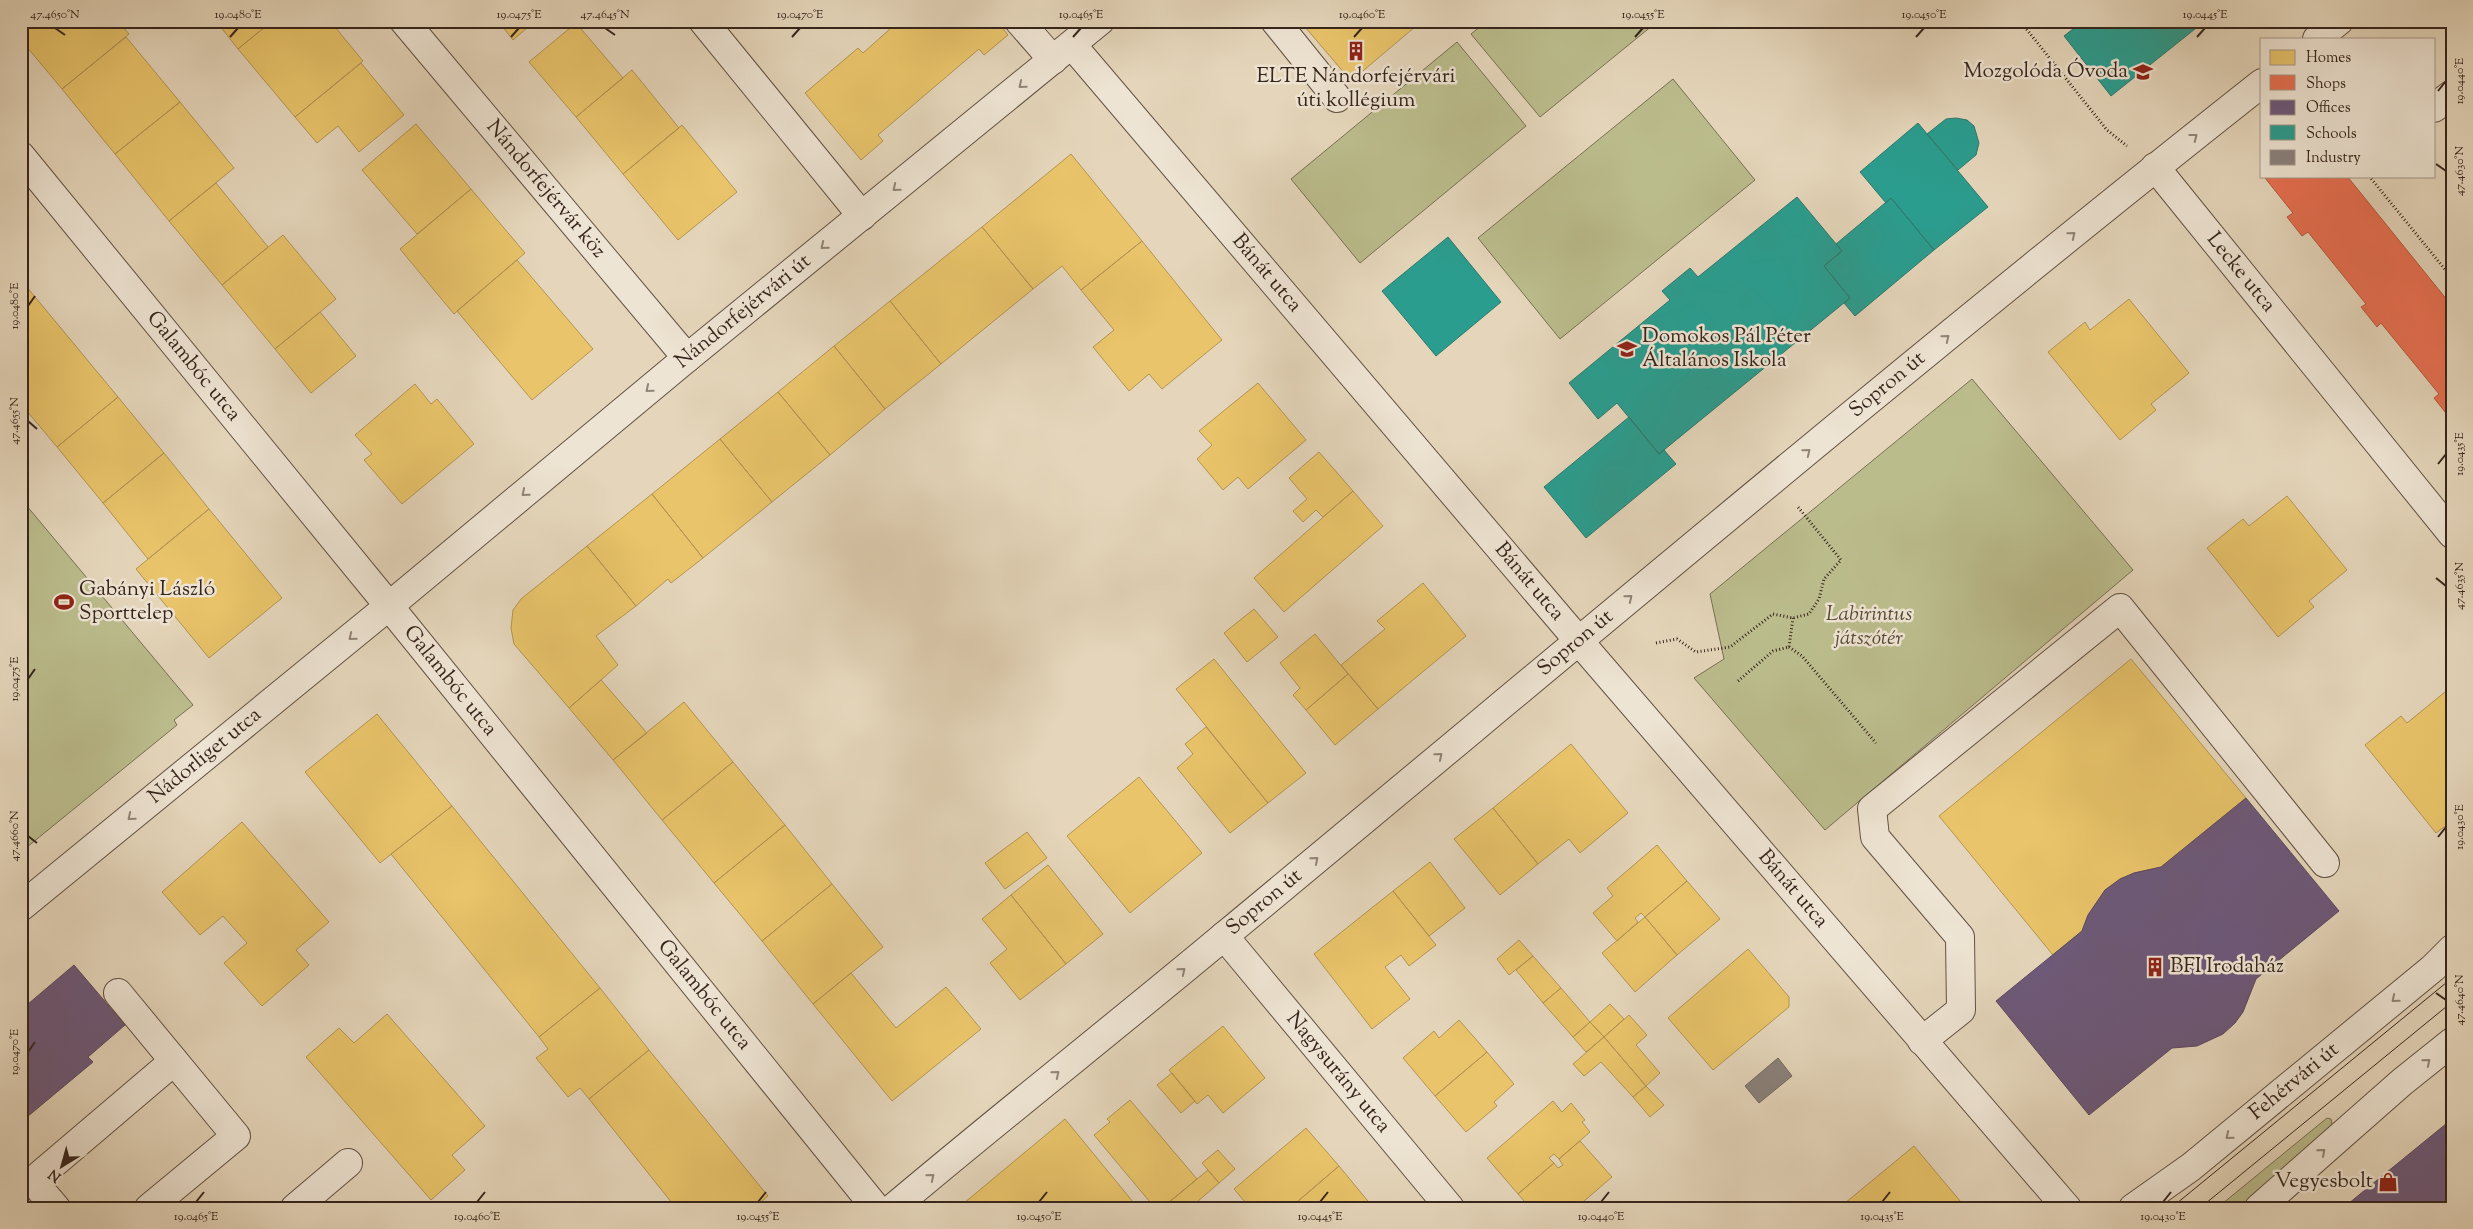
<svg xmlns="http://www.w3.org/2000/svg" width="2473" height="1229" font-family="'Sorts Mill Goudy',serif">
  <style>
    .green { fill: #bbbc8c; stroke: #787054 }
    .homes { fill: #e9c46a; stroke: #b39453 }
    .shops { fill: #e76f51; stroke: #b25941 }
    .offices { fill: #6d597a; stroke: #5c495e }
    .schools { fill: #2a9d8f; stroke: #2e796c }
    .industry { fill: #8a817c; stroke: #71655f }
    .lines { fill: none; stroke-linecap: round; stroke-linejoin: round }
    .minor-casing { stroke: #625144; stroke-width: 30 }
    .path { stroke: #36251c; stroke-width: 3; stroke-dasharray: 1 2.5; stroke-linecap: butt }
    .minor { stroke: #eee4d3; stroke-width: 28 }
    .tram { stroke: #36251c; stroke-width: 1 }
    .oneway { stroke: #928478 }
    .ticks { fill: none; stroke: #36251c; stroke-width: 2 }
    .labels { text-anchor: middle; dominant-baseline: central; stroke-width: 5; stroke-linejoin: round; paint-order: stroke }
    .poi-label { font-size: 21px; fill: #36251c; stroke: #eee4d3; text-anchor: start }
    .street-label { font-size: 21px; fill: #36251c; stroke: #eee4d3 }
    .park-label { font-size: 21px; font-style: italic; fill: #574b38; stroke: #eee4d3 }
    .neatline { fill: none; stroke: #36251c; stroke-width: 2 }
    .ticks-label { font-size: 12px; text-anchor: middle; fill: #36251c }
  </style>
  <rect width="100%" height="100%" fill="#e5d6bb"/>
  <filter id="stains"><feTurbulence type="fractalNoise" baseFrequency=".004" numOctaves="4"/><feColorMatrix values="0 0 0 0 .2 0 0 0 0 .09 0 0 0 0 .02 0 0 0 .5 -.17"/></filter>
  <radialGradient id="worn" r=".72"><stop offset=".6" stop-color="#630" stop-opacity="0"/><stop offset="1" stop-color="#630" stop-opacity=".3"/></radialGradient>
  <path class="green" d="M1487,21H1658L1540,117L1471,34Z
    M1457,42L1526,126L1360,263L1291,179Z
    M1673,79L1755,180L1560,339L1478,238Z
    M1972,379L2133,570L1825,830L1694,678L1724,659L1710,594Z
    M21,499L193,705L174,720L177,725L21,852Z
    M2327,1118L2331,1119L2332,1124L2287,1168L2238,1208H2217Z"/>
  <path class="homes" d="M21,21H118L129,34L62,89L21,40Z
    M216,21H272L238,49Z
    M272,21H330L363,61L295,117L238,49Z
    M498,21H535L513,40Z
    M997,21L1008,35L984,55L979,49L878,135L883,141L861,160L805,93L858,48L863,53L899,21Z
    M1300,21H1422L1351,81Z
    M576,23L623,78L576,117L529,62Z
    M126,37L180,102L115,154L62,89Z
    M361,63L404,115L359,152L338,126L317,143L295,117Z
    M632,70L679,128L623,174L576,117Z
    M180,102L234,168L169,221L115,154Z
    M416,124L471,189L417,234L362,170Z
    M682,125L737,192L678,240L623,174Z
    M1071,154L1142,241L1081,290L1062,266L1033,289L982,227Z
    M216,183L268,247L222,285L169,221Z
    M471,189L525,253L454,314L400,249Z
    M982,227L1033,289L941,364L890,301Z
    M283,235L336,299L275,349L222,285Z
    M1142,241L1222,340L1162,389L1149,374L1129,391L1093,347L1114,330L1081,290Z
    M517,260L593,349L532,400L457,311Z
    M21,280L118,397L57,447L21,404Z
    M2129,299L2189,373L2151,404L2156,410L2120,440L2048,352L2085,322L2090,330Z
    M890,301L941,364L885,409L834,346Z
    M320,312L356,356L311,393L275,349Z
    M834,346L885,409L830,455L778,392Z
    M1258,383L1306,440L1248,489L1238,477L1223,490L1197,459L1212,445L1199,431Z
    M415,384L431,404L437,399L474,444L402,504L364,460L372,454L355,435Z
    M778,392L830,455L772,502L720,439Z
    M118,397L164,453L103,503L57,447Z
    M720,439L772,502L703,558L652,494Z
    M1319,452L1353,491L1323,517L1316,510L1303,522L1293,511L1307,499L1289,478Z
    M164,453L209,509L148,559L103,503Z
    M1353,491L1383,526L1284,612L1254,578Z
    M652,494L703,558L671,583L668,579L636,606L587,546Z
    M2287,496L2347,570L2309,601L2314,607L2278,637L2207,548L2243,519L2249,526Z
    M209,509L282,598L209,658L136,569Z
    M587,546L636,606L596,636L618,665L569,708L514,644L511,628L513,610L521,599Z
    M1423,583L1466,636L1378,709L1341,665L1385,629L1377,621Z
    M1254,609L1278,637L1247,662L1224,633Z
    M1315,634L1348,674L1306,710L1293,695L1300,688L1280,663Z
    M1214,659L1306,773L1268,803L1176,689Z
    M2131,659L2246,798L2161,867L2134,873L2120,879L2105,890L2088,915L2082,931L2053,955L1939,816Z
    M1348,674L1378,709L1335,745L1306,710Z
    M601,680L647,733L613,760L569,708Z
    M2445,692L2452,701V821L2436,833L2365,745L2401,716L2407,723Z
    M684,702L733,762L662,820L613,760Z
    M377,714L452,806L380,863L305,772Z
    M1206,727L1268,803L1230,833L1177,768L1193,754L1185,744Z
    M1571,744L1628,813L1580,853L1569,839L1538,864L1493,808Z
    M733,762L785,825L714,883L662,820Z
    M1139,777L1202,853L1130,913L1067,836Z
    M452,806L600,988L539,1037L391,854Z
    M1493,808L1538,864L1500,895L1454,839Z
    M242,822L329,922L296,950L309,965L262,1006L224,963L247,943L223,916L200,935L162,892Z
    M785,825L832,884L762,941L714,883Z
    M1027,832L1047,858L1005,889L985,863Z
    M1657,845L1687,881L1645,917L1641,913L1635,918L1638,922L1617,941L1593,913L1613,896L1607,888Z
    M1430,862L1465,908L1429,936L1393,891Z
    M1048,865L1103,934L1066,964L1011,895Z
    M1687,881L1720,919L1677,955L1645,917Z
    M832,884L883,947L813,1004L762,941Z
    M1393,891L1436,945L1409,966L1401,955L1385,967L1410,999L1372,1029L1314,954Z
    M1011,895L1066,964L1020,1000L990,963L1007,949L982,919Z
    M1645,917L1677,955L1635,992L1602,953Z
    M1519,940L1533,956L1509,975L1497,959Z
    M1748,949L1789,997V1007L1713,1070L1668,1018Z
    M1533,956L1561,988L1543,1003L1516,970Z
    M851,973L896,1028L946,987L981,1029L892,1101L813,1004Z
    M600,988L649,1050L589,1099L580,1088L568,1097L536,1058L548,1049L539,1037Z
    M1561,988L1590,1022L1573,1037L1543,1003Z
    M1610,1004L1624,1019L1604,1037L1590,1022Z
    M387,1014L485,1126L452,1155L465,1170L431,1200L306,1057L339,1028L354,1043Z
    M1629,1015L1647,1035L1636,1045L1660,1073L1646,1086L1604,1037Z
    M1459,1020L1487,1052L1435,1096L1403,1058L1434,1031L1439,1038Z
    M1590,1022L1604,1037L1586,1052L1573,1037Z
    M1223,1026L1265,1078L1223,1113L1208,1095L1197,1104L1169,1070Z
    M1604,1037L1646,1086L1633,1097L1601,1062L1584,1076L1573,1064Z
    M649,1050L768,1196L754,1208H676L589,1099Z
    M1487,1052L1514,1084L1494,1102L1497,1106L1466,1132L1435,1096Z
    M1172,1073L1195,1101L1181,1113L1157,1085Z
    M1646,1086L1664,1105L1650,1117L1633,1097Z
    M1130,1100L1197,1179L1162,1208H1155L1094,1135L1110,1122L1107,1119Z
    M1553,1101L1562,1112L1571,1103L1585,1120L1582,1122L1590,1132L1559,1159L1554,1154L1549,1158L1554,1163L1518,1194L1487,1158Z
    M1065,1119L1138,1208H958Z
    M1306,1128L1339,1166L1290,1208H1250L1234,1189Z
    M1580,1141L1612,1177L1576,1208H1530L1518,1194L1554,1163L1558,1168L1563,1165L1559,1159Z
    M1914,1146L1966,1208H1839Z
    M1218,1150L1235,1169L1219,1183L1202,1163Z
    M1339,1166L1372,1206L1370,1208H1290Z
    M1208,1170L1219,1183L1190,1208H1162Z"/>
  <path class="shops" d="M2267,176H2347L2452,306V414L2449,417L2434,398L2439,394L2381,323L2377,327L2361,307L2366,304L2308,232L2302,236L2287,217L2293,213L2265,178Z"/>
  <path class="offices" d="M2246,798L2339,911L2256,979L2243,1012L2235,1023L2223,1034L2197,1046L2172,1048L2089,1115L1996,1001L2082,931L2088,915L2105,890L2120,879L2134,873L2161,867Z
    M74,965L125,1025L88,1057L93,1062L21,1122V1010Z
    M2452,1119V1208H2343Z"/>
  <path class="schools" d="M2083,21H2205L2111,96L2064,36Z
    M1956,118L1967,120L1974,126L1979,143L1976,155L1958,170L1927,134L1946,119Z
    M1918,123L1988,207L1934,250L1891,198L1886,203L1860,172Z
    M1797,197L1842,251L1824,266L1850,298L1659,454L1617,403L1598,419L1569,383L1670,300L1662,291L1690,268L1698,277Z
    M1891,198L1934,250L1855,316L1844,303L1850,298L1824,266L1842,251L1836,244Z
    M1448,237L1501,302L1436,356L1382,291Z
    M1629,417L1659,454L1664,450L1676,464L1586,538L1544,487Z"/>
  <path class="industry" d="M1778,1058L1792,1076L1759,1103L1745,1086Z"/>
  <g class="lines">
    <defs>
      <g id="minor">
        <path id="s1" d="M404,21L687,358"/>
        <path d="M703,21L862,216"/>
        <path d="M1019,21L1053,60"/>
        <path d="M1275,21L1337,98"/>
        <path d="M2317,39L2339,21"/>
        <path id="s2" d="M1072,45L1578,640L2067,1208"/>
        <path d="M2434,108L2452,94"/>
        <path id="s3" d="M21,156L389,606L876,1208"/>
        <path id="s4" d="M2155,167L2452,534"/>
        <path id="s5" d="M21,907L389,606L687,358L1100,21"/>
        <path id="s6" d="M1224,936L1450,1208"/>
        <path d="M118,993L236,1136L149,1208"/>
        <path d="M1922,1041L1961,1010L1960,937L1875,837L1872,809L2120,608L2325,863"/>
        <path d="M56,1208L33,1181L174,1061"/>
        <path d="M295,1208L348,1163"/>
        <path id="s7" d="M893,1208C1002,1116 1114,1028 1223,937C1568,651 1910,361 2262,83"/>
        <path id="s8" d="M2133,1208L2191,1167L2433,968L2452,949"/>
        <path d="M2259,1208L2402,1082L2452,1042"/>
      </g>
    </defs>
    <use href="#minor" class="minor-casing"/>
    <path class="path" d="M2020,21L2107,130L2127,146
      M2369,176L2452,278
      M1656,643L1677,639L1696,652L1730,647L1773,614L1793,618L1809,614L1819,599L1824,579L1841,560L1798,507
      M1789,647L1802,656L1876,743
      M1738,681L1773,651L1789,647L1793,618"/>
    <use href="#minor" class="minor"/>
    <path class="tram" d="M2171,1208L2452,978
      M2200,1208L2452,1002"/>
  </g>
  <defs><path id="oneway-chevron" d="M-2-3.5L2.5 0L-2 3.5" fill="none" stroke-width="1.6" stroke-linecap="round" stroke-linejoin="round" transform="scale(1.25)"/></defs>
  <g class="oneway">
    <use href="#oneway-chevron" transform="translate(1022 85) rotate(141)"/>
    <use href="#oneway-chevron" transform="translate(2194 137) rotate(-38)"/>
    <use href="#oneway-chevron" transform="translate(896 188) rotate(141)"/>
    <use href="#oneway-chevron" transform="translate(2072 235) rotate(-39)"/>
    <use href="#oneway-chevron" transform="translate(824 246) rotate(141)"/>
    <use href="#oneway-chevron" transform="translate(1946 338) rotate(-39)"/>
    <use href="#oneway-chevron" transform="translate(649 389) rotate(140)"/>
    <use href="#oneway-chevron" transform="translate(1807 452) rotate(-39)"/>
    <use href="#oneway-chevron" transform="translate(525 493) rotate(140)"/>
    <use href="#oneway-chevron" transform="translate(1629 598) rotate(-39)"/>
    <use href="#oneway-chevron" transform="translate(352 637) rotate(141)"/>
    <use href="#oneway-chevron" transform="translate(1439 756) rotate(-40)"/>
    <use href="#oneway-chevron" transform="translate(131 817) rotate(141)"/>
    <use href="#oneway-chevron" transform="translate(1315 860) rotate(-40)"/>
    <use href="#oneway-chevron" transform="translate(1182 971) rotate(-39)"/>
    <use href="#oneway-chevron" transform="translate(2395 999) rotate(141)"/>
    <use href="#oneway-chevron" transform="translate(2427 1062) rotate(-39)"/>
    <use href="#oneway-chevron" transform="translate(1056 1074) rotate(-39)"/>
    <use href="#oneway-chevron" transform="translate(2229 1136) rotate(141)"/>
    <use href="#oneway-chevron" transform="translate(2322 1152) rotate(-41)"/>
    <use href="#oneway-chevron" transform="translate(931 1177) rotate(-39)"/>
  </g>
  <path class="ticks" d="M55,28L65,35M605,28L615,35M230,37L238,28M511,37L519,28M792,37L800,28M1073,37L1081,28M1354,37L1362,28M1635,37L1643,28M1916,37L1924,28M2197,37L2205,28M2438,91L2446,81M2436,164L2446,171M28,306L35,296M28,421L37,429M2438,464L2446,454M2436,578L2446,586M28,679L35,669M28,836L37,843M2438,837L2446,827M2436,993L2446,1000M28,1052L35,1042M196,1202L204,1192M477,1202L485,1192M758,1202L766,1192M1039,1202L1047,1192M1320,1202L1328,1192M1601,1202L1609,1192M1882,1202L1890,1192M2163,1202L2171,1192"/>
  <defs>
    <symbol id="building-bare" viewBox="-9 -9 18 18"><path d="M-4-6H4V6H1V3H-1V6H-4ZM-2.5-4.3h1.7v1.8h-1.7ZM.8-4.3h1.7v1.8H.8ZM-2.5-1h1.7V.8h-1.7ZM.8-1h1.7V.8H.8Z" fill="#8f2418" stroke="#eee4d3" stroke-width="2.5" paint-order="stroke"/></symbol>
    <symbol id="school-bare" viewBox="-9 -9 18 18"><path d="M0-5L7-2L0 1L-7-2ZM-4 1L0 2.5L4 1V4Q0 6-4 4Z" fill="#8f2418" stroke="#eee4d3" stroke-width="2.5" paint-order="stroke"/></symbol>
    <symbol id="stadium-bare" viewBox="-9 -9 18 18"><path d="M0-5a6.5 5 0 1 0 0 10a6.5 5 0 1 0 0-10ZM-3.5-1.8h7v3.6h-7Z" fill="#8f2418" stroke="#eee4d3" stroke-width="2.5" paint-order="stroke"/></symbol>
    <symbol id="shop-bare" viewBox="-9 -9 18 18"><path d="M-5-2.5h2.3a2.7 3.5 0 0 1 5.4 0H5L5.5 6h-11ZM-1.5-2.5h3a1.5 2.3 0 0 0-3 0Z" fill="#8f2418" stroke="#eee4d3" stroke-width="2.5" paint-order="stroke"/></symbol>
  </defs>
  <g fill-rule="evenodd">
    <use href="#building-bare" x="1342" y="37" width="28" height="28"/>
    <use href="#school-bare" x="2129" y="58" width="28" height="28"/>
    <use href="#school-bare" x="1613" y="335" width="28" height="28"/>
    <use href="#stadium-bare" x="50" y="588" width="28" height="28"/>
    <use href="#building-bare" x="2141" y="953" width="28" height="28"/>
    <use href="#shop-bare" x="2374" y="1168" width="28" height="28"/>
  </g>
  <g class="labels">
    <g class="poi-label">
      <text x="2128" y="72" text-anchor="end">Mozgolóda Óvoda</text>
      <text x="1356" y="77" text-anchor="middle">ELTE Nándorfejérvári<tspan x="1356" dy="24">úti kollégium</tspan></text>
      <text x="1642" y="337">Domokos Pál Péter<tspan x="1642" dy="24">Általános Iskola</tspan></text>
      <text x="79" y="590">Gabányi László<tspan x="79" dy="24">Sporttelep</tspan></text>
      <text x="2170" y="967">BFI Irodaház</text>
      <text x="2373" y="1182" text-anchor="end">Vegyesbolt</text>
    </g>
    <g class="street-label">
      <text stroke="none"><textPath href="#s1" startOffset="220">Nándorfejérvár köz</textPath></text>
      <text stroke="none"><textPath href="#s2" startOffset="300">Bánát utca</textPath></text>
      <text stroke="none"><textPath href="#s4" startOffset="136">Lecke utca</textPath></text>
      <text stroke="none"><textPath href="#s5" startOffset="936">Nándorfejérvári út</textPath></text>
      <text stroke="none"><textPath href="#s3" startOffset="272">Galambóc utca</textPath></text>
      <text stroke="none"><textPath href="#s7" startOffset="1291">Sopron út</textPath></text>
      <text stroke="none"><textPath href="#s2" startOffset="705">Bánát utca</textPath></text>
      <text stroke="none"><textPath href="#s7" startOffset="886">Sopron út</textPath></text>
      <text stroke="none"><textPath href="#s3" startOffset="678">Galambóc utca</textPath></text>
      <text stroke="none"><textPath href="#s5" startOffset="238">Nádorliget utca</textPath></text>
      <text stroke="none"><textPath href="#s2" startOffset="1110">Bánát utca</textPath></text>
      <text stroke="none"><textPath href="#s7" startOffset="481">Sopron út</textPath></text>
      <text stroke="none"><textPath href="#s3" startOffset="1082">Galambóc utca</textPath></text>
      <text stroke="none"><textPath href="#s6" startOffset="178">Nagysurány utca</textPath></text>
      <text stroke="none"><textPath href="#s8" startOffset="205">Fehérvári út</textPath></text>
    </g>
    <g class="park-label">
      <text x="1869" y="615">Labirintus<tspan x="1869" dy="24">játszótér</tspan></text>
    </g>
  </g>
  <rect width="2473" height="1229" fill="none" stroke="#e5d6bb" stroke-width="55"/>
  <rect x="2260" y="38" width="175" height="140" fill="#eee4d3" stroke="#a4988a"/>
  <rect x="2270" y="50" width="25" height="15" fill="#e9c46a" stroke="#a4988a"/>
  <text x="2306" y="62" font-size="15" fill="#36251c">Homes</text>
  <rect x="2270" y="75" width="25" height="15" fill="#e76f51" stroke="#a4988a"/>
  <text x="2306" y="88" font-size="15" fill="#36251c">Shops</text>
  <rect x="2270" y="100" width="25" height="15" fill="#6d597a" stroke="#a4988a"/>
  <text x="2306" y="112" font-size="15" fill="#36251c">Offices</text>
  <rect x="2270" y="125" width="25" height="15" fill="#2a9d8f" stroke="#a4988a"/>
  <text x="2306" y="138" font-size="15" fill="#36251c">Schools</text>
  <rect x="2270" y="150" width="25" height="15" fill="#8a817c" stroke="#a4988a"/>
  <text x="2306" y="162" font-size="15" fill="#36251c">Industry</text>
  <g transform="translate(62 1166) rotate(217)" stroke="#eee4d3" stroke-width="4" paint-order="stroke">
  <path d="M0-4L9 19L0 12L-9 19Z" fill="#36251c"/>
  <text y="-8" font-size="14" font-weight="bold" text-anchor="middle" fill="#36251c">N</text>
  </g>
  <rect x="28" y="28" width="2418" height="1174" class="neatline"/>
  <g class="ticks-label">
    <text x="55" y="18">47.4650°N</text>
    <text x="238" y="18">19.0480°E</text>
    <text x="519" y="18">19.0475°E</text>
    <text x="605" y="18">47.4645°N</text>
    <text x="800" y="18">19.0470°E</text>
    <text x="1081" y="18">19.0465°E</text>
    <text x="1362" y="18">19.0460°E</text>
    <text x="1643" y="18">19.0455°E</text>
    <text x="1924" y="18">19.0450°E</text>
    <text x="2205" y="18">19.0445°E</text>
    <text transform="translate(2459 81) rotate(-90)" y="4">19.0440°E</text>
    <text transform="translate(2459 171) rotate(-90)" y="4">47.4630°N</text>
    <text transform="translate(14 306) rotate(-90)" y="4">19.0480°E</text>
    <text transform="translate(14 421) rotate(-90)" y="4">47.4655°N</text>
    <text transform="translate(2459 454) rotate(-90)" y="4">19.0435°E</text>
    <text transform="translate(2459 586) rotate(-90)" y="4">47.4635°N</text>
    <text transform="translate(14 679) rotate(-90)" y="4">19.0475°E</text>
    <text transform="translate(2459 827) rotate(-90)" y="4">19.0430°E</text>
    <text transform="translate(14 836) rotate(-90)" y="4">47.4660°N</text>
    <text transform="translate(2459 1000) rotate(-90)" y="4">47.4640°N</text>
    <text transform="translate(14 1052) rotate(-90)" y="4">19.0470°E</text>
    <text x="196" y="1220">19.0465°E</text>
    <text x="477" y="1220">19.0460°E</text>
    <text x="758" y="1220">19.0455°E</text>
    <text x="1039" y="1220">19.0450°E</text>
    <text x="1320" y="1220">19.0445°E</text>
    <text x="1601" y="1220">19.0440°E</text>
    <text x="1882" y="1220">19.0435°E</text>
    <text x="2163" y="1220">19.0430°E</text>
  </g>
  <rect width="100%" height="100%" filter="url(#stains)"/>
  <rect width="100%" height="100%" fill="url(#worn)"/>
</svg>
